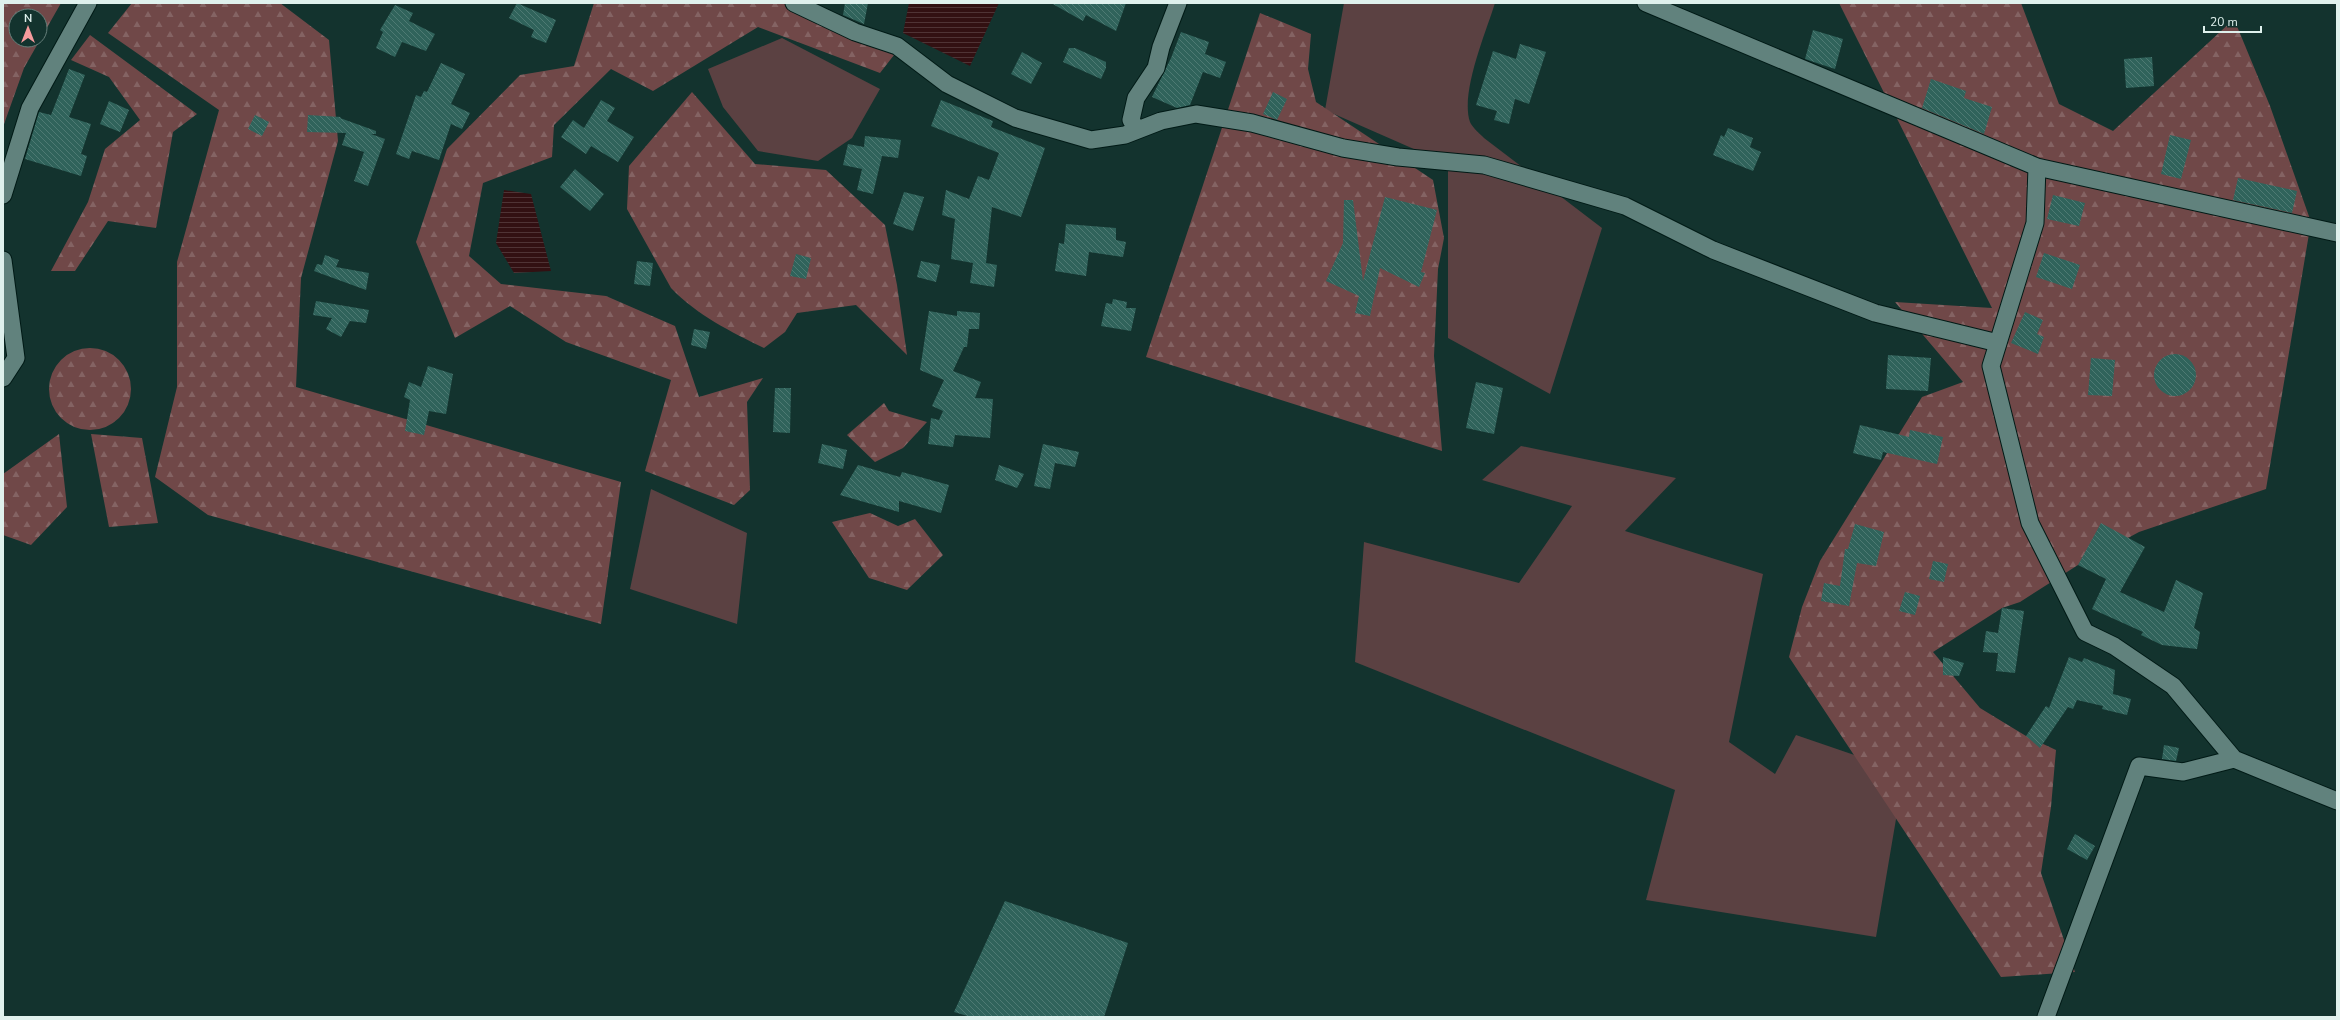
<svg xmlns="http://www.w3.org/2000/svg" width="2340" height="1020" font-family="'Nunito Sans',sans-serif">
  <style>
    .green { fill: #5b4142 }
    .forest { fill: url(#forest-firs); fill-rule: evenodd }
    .water { fill: url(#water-rules) }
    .building { fill: url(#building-back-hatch) }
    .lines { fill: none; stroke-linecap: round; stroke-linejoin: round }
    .minor-casing { stroke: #001a16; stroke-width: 19 }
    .minor { stroke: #61827d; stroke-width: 17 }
  </style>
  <defs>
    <pattern id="forest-firs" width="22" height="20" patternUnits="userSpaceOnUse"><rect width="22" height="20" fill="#704848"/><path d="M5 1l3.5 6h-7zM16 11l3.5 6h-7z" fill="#846363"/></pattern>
    <pattern id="water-rules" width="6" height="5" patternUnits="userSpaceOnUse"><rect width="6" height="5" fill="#321012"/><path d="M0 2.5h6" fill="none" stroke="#4f3335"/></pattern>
    <pattern id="building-back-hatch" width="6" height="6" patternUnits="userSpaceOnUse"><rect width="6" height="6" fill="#30635b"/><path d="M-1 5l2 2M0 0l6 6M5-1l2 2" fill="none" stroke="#4e7a73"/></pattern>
  </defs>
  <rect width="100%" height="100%" fill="#13332e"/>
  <path class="green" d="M1344,3H1495C1486,32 1460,93 1470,122C1472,127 1480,134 1484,138L1602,228L1550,394L1448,338V164L1325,110Z
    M782,38L880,89L852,138L818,161L758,151L723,107L708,69Z
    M1521,446L1676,478L1625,531L1763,574L1729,742L1775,774L1796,735L1904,772L1876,937L1646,900L1675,790L1355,662L1364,542L1519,583L1572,506L1482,480Z
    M651,489L747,533L737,624L630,589Z"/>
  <path class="forest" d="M3,3H61L24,68L3,127ZM16,16H40V40H16Z
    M132,3H280L329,40L338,141L301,278L296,387L621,482L601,624L208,515L155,477L177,387V262L219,110L108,33Z
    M594,3H790L894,55L880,73L758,27L653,91L611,69L554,125L552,157L483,183L469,256L501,284L606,296L675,326L699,397L763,378L747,402L750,490L734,505L645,471L671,380L566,342L510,306L455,338L416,242L447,149L520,75L574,66Z
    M1839,3H2021L2059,104L2113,131L2234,19L2270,106L2311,222L2266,489L2139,532L2078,565L2020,602L2002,608L1933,652L1980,708L2026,736L2056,750L2051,807L2041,873L2075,972L2001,977L1789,657L1802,607L1820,561L1922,397L1963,382L1895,302L1992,308Z
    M1260,13L1311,34L1308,69L1316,102L1433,180L1444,238L1438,269L1434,356L1442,451L1146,357Z
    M90,35L197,114L173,132L156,228L108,221L75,271H51L88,202L105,149L140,120L109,77L71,60Z
    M692,92L755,164L826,170L885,225L897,285L907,355L856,305L797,313L785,332L764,348C731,332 697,315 671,288L627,209L629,166Z
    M49 389a41 41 0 1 1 82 0a41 41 0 1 1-82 0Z
    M884,403L889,411L927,422L903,448L875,462L847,435Z
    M59,434L67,507L31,545L3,535V474Z
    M91,434L142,438L158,523L109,527Z
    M870,513L898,526L915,519L943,555L907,590L869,578L832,522Z"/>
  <path class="water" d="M909,3H999L970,66L903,33Z
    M504,190L531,194L551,271L514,273L496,243Z"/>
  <path class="building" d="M517,3L556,20L546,43L531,37L534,30L509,18Z
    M845,3H868L864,24L843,15Z
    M1051,3H1126L1116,31L1086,15L1083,21Z
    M395,5L413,13L409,21L435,34L426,51L402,42L395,57L376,48L383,32L380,30Z
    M1813,30L1843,39L1835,69L1805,59Z
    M1181,32L1209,42L1205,54L1226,62L1220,78L1203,72L1190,105L1177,108L1152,97L1171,58Z
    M1520,44L1546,52L1529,104L1515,99L1509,124L1494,120L1497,111L1476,105L1493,51L1516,59Z
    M1069,48H1075L1106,62V68L1101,79L1063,62Z
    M1022,52L1042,63L1031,84L1011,74Z
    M2152,57L2154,86L2126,88L2124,59Z
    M441,63L465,74L451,104L470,113L462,129L451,124L439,160L412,151L409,159L396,154L416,95L421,97L424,91L427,92Z
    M69,69L85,75L69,117L91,124L81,154L87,156L81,176L25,159L39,112L51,115Z
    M1931,79L1966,91L1964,98L1992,107L1984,134L1922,108Z
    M1273,92L1287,99L1277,120L1263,114Z
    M601,100L615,108L607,121L634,137L618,162L591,146L586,154L561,137L573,120L584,128Z
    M941,100L993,121L991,127L1045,148L1021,217L992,207L986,263L997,265L994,287L970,283L973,263L951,259L955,219L942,215L946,190L969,199L978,176L989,180L999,153L931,126Z
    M109,101L129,110L120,132L100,124Z
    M255,115L269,122L262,136L248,129Z
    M308,115L341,117L340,118L376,131V134H371L385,139L368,186L354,181L364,152L342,145L346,133L307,132Z
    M1728,128L1753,138L1750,147L1761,152L1753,171L1713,155L1721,135L1724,137Z
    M2170,135L2191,140L2181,179L2161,174Z
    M865,136L901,140L898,158L882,156L873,194L857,190L862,169L843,165L848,144L864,147Z
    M575,169L604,194L590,211L560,187Z
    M2238,178L2297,191L2292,213L2233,200Z
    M904,192L924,197L913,231L893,224Z
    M2053,195L2085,203L2079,226L2047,219Z
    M1385,197L1437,210L1421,272L1425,273L1419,287L1380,268L1370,316L1355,313L1359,296L1326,281L1343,243L1344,200H1353L1363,281Z
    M1066,224L1116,228V240L1126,242L1123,257L1089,252L1086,276L1055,271L1059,243L1064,244Z
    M2044,253L2080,265L2072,289L2036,277Z
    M796,254L811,258L806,279L790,276Z
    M325,255L339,260L336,267L369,273L366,290L314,271L317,264L322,265Z
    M637,261L653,263L650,286L634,284Z
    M921,261L940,265L936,282L917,277Z
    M1113,299L1127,302L1126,308H1136L1131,331L1101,326L1106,303L1112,304Z
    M316,301L369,310L366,323L350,321L341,337L326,329L332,318L313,315Z
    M929,311L957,316V311L980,313L979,329H969L967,347H964L953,371L981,382L975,398L993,399L990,438L955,435L953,447L928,444L931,418L939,420L943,411L932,406L944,380L920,370Z
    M2025,312L2043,320L2037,334L2044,337L2038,354L2011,343Z
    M694,329L710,332L706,349L691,345Z
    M2154 375a21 21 0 1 1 42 0a21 21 0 1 1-42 0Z
    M1888,355L1931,358L1928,391L1886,389Z
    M2091,358L2115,360L2112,396L2088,395Z
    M428,366L453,374L446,414L429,411L424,435L405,431L410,400L404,397L409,382L421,387Z
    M1476,382L1503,388L1494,434L1466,428Z
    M775,388H791L790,433L773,432Z
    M1860,425L1909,437L1910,430L1943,437L1937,464L1883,452L1881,460L1853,453Z
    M822,444L847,450L843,469L818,463Z
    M1043,444L1079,452L1075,467L1055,463L1050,489L1034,486Z
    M858,465L900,477L902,472L949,485L941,513L899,501V512L840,495Z
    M999,465L1024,474L1017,488L995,480Z
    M2101,523L2145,547L2120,592L2164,612L2176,580L2203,593L2194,628L2200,632L2197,649L2162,645L2141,635L2143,632L2092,609L2106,579L2078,565Z
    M1855,524L1884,532L1876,566L1857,563L1849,606L1821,601L1824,583L1840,586L1845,549H1848Z
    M1933,561L1948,564L1944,582L1929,579Z
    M1905,592L1920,596L1915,615L1899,611Z
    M2002,608L2024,611L2015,673L1996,671L1998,653L1983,652L1986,631L1998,633Z
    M1943,657L1964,663L1959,676L1943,675Z
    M2069,657L2082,662L2084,658L2115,670L2113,694L2131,699L2127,715L2102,709L2103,706L2077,700L2073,709L2068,707L2040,748L2026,736L2046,706L2049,708Z
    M2164,745L2179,748L2176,761L2162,759Z
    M2075,834L2095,846L2087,860L2067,849Z
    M1005,901L1128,943L1104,1017H971L954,1012Z"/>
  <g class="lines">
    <defs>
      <path id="minor" d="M794,3L855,32L897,46L947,84L1015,118L1091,140L1125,135L1161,121L1196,114L1252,123L1343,148L1398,157L1484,165L1625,206L1713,250L1875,313L1998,343
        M1646,3L2037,167L2337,233
        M1137,130L1131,120L1136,98L1156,68L1161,47L1178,3
        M2037,167L2035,223L1991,366L2030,523L2085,632L2114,646L2173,686L2234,759L2337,801
        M3,195L30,108L88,3
        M3,260L16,358L3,378
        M2046,1017L2139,766L2183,772L2234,759"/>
    </defs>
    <use href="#minor" class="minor-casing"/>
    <use href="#minor" class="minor"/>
  </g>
  <rect width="2340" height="1020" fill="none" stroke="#dff1ed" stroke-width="8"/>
  <g transform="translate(28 28)"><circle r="19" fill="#13332e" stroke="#657f7a"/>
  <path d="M0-3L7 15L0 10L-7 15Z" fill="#f59b9d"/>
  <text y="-6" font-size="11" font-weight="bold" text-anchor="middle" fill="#dff1ed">N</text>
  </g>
  <path d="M2204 26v6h57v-6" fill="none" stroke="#dff1ed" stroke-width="2"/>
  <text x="2210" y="26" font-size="12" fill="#dff1ed" stroke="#13332e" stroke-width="3" paint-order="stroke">20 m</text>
</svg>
